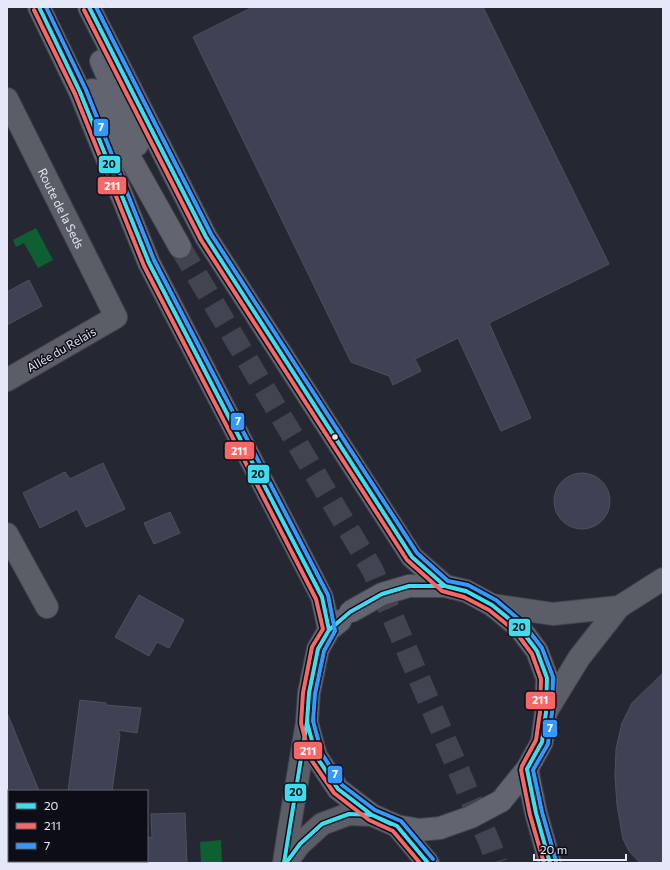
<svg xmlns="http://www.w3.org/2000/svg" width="670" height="870" font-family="Commissioner,sans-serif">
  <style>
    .water { fill: #0e6032 }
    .building { fill: #3f4154; stroke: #4f515b }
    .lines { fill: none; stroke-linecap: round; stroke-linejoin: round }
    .secondary-tunnel { stroke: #424451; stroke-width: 22; stroke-dasharray: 22 11; stroke-linecap: butt }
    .minor-casing { stroke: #43444f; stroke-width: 24 }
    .tertiary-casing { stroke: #43444f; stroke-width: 24 }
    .secondary-casing { stroke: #43444f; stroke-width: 24 }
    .minor { stroke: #5b5d67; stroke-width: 22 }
    .tertiary { stroke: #5b5d67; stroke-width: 22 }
    .secondary { stroke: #626470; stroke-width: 22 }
    .secondary-bridge-casing { stroke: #43444f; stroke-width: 24; stroke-linecap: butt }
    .secondary-bridge { stroke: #626470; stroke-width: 22 }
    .bus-1-casing { stroke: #0c0d17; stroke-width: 7 }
    .bus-2-casing { stroke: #0c0d17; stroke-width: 7 }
    .bus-3-casing { stroke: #0c0d17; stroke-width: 7 }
    .bus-1 { stroke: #3dddef; stroke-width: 4 }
    .bus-2 { stroke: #f96666; stroke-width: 4 }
    .bus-3 { stroke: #329aff; stroke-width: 4 }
    .bus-dot { fill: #e5e8f8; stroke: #0c0d17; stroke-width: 1.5 }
    .labels { text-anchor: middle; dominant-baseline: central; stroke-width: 3; stroke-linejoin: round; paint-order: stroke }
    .street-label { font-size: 12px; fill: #e5e8f8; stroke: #0c0d17 }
    .line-badge { stroke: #0c0d17; stroke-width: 1.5 }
    .badge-label { font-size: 11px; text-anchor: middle; font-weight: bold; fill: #fff }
    .pale-badge-label { font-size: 11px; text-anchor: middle; font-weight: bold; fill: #111 }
  </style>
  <rect width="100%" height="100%" fill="#252733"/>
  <path class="water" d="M36,228L53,260L38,268L24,243L16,247L13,240Z
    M221,840L222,863H201L200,842Z"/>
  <path class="building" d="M253,7H483L609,264L489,323L531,418L501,431L458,338L415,359L421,371L393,385L389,376L351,362L193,37Z
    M29,280L42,306L7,325V292Z
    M103,463L125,509L86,527L77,509L40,528L23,493L65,472L70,479Z
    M554 501a28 28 0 1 1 56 0a28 28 0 1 1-56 0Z
    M170,512L180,533L154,544L144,523Z
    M139,595L184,620L169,648L157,642L149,656L115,637Z
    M663,673V863H640L629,851L623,839L617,805L615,776L616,749L622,723L632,703Z
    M80,700L106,703V705L141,708L137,733L118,730L120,735L112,791H68Z
    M7,715H8L39,791H7Z
    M185,813L187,863H147V838L152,837L151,814Z"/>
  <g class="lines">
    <path class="secondary-tunnel" d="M180,247L372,569L491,846L497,863"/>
    <defs>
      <g id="minor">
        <path id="s1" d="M7,99L116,317L7,380"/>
        <path d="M7,534L47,607"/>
        <path d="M492,605L553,614L619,607"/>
        <path d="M546,712L579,658L619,607L663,579"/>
      </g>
      <path id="tertiary" d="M284,863L289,830L307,722
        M286,863L300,844L322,824L349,814L372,815"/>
      <path id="secondary" d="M39,7L80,92L149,263L322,597L329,630
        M89,7L206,237L412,557L445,586
        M101,61L137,145
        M92,90L180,247
        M409,586H445L466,591L492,605L519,627L537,651L547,678L546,712L542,742L527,769L501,801
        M340,621L329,630L318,649L309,693L307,722L316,756L338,789L372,815L397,826L419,830L440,828
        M527,769L536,813L550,863
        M397,826L428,863"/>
    </defs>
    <use href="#minor" class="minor-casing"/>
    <use href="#tertiary" class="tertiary-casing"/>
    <use href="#secondary" class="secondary-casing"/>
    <use href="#minor" class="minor"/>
    <use href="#tertiary" class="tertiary"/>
    <use href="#secondary" class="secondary"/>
    <defs>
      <path id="secondary-bridge" d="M350,612L382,594L409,586
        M440,828L471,817L501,801"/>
    </defs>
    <use href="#secondary-bridge" class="secondary-bridge-casing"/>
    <use href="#secondary-bridge" class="secondary-bridge"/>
    <defs>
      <path id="bus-1" d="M39,7L80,92L149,263L322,597L329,630
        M89,7L206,237L412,557L445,586L466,591L492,605L519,627L537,651L547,678L546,712L542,742L527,769
        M527,769L536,813L550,863
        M284,863L307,722
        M286,863L300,844L322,824L349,814L372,815L391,824
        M428,863L397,826L372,815L338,789L316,756L307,722L309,693L318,649L329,630L350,612L382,594L409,586H445L465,591"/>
      <path id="bus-2" d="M34,10L75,94L144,266L316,599L323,629L312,647L303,693L301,723L310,758L334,793L369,820L393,831L420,863
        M84,10L201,240L407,560L442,591L464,597L489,610L515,631L532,654L541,679L540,712L536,740L522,766L521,770L530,815L544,863"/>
      <path id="bus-3" d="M46,7L86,90L154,260L328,595L335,631L324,651L315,694L313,721L322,754L342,785L375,810L401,821L433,859
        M96,7L211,234L417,553L448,581L468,585L496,600L523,623L542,648L553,677L552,712L548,744L533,770L542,812L556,861"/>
    </defs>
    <use href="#bus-1" class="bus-1-casing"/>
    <use href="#bus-2" class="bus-2-casing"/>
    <use href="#bus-3" class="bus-3-casing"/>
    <use href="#bus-1" class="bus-1"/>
    <use href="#bus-2" class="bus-2"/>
    <use href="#bus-3" class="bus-3"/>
  </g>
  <circle class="bus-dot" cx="335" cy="437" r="3.5"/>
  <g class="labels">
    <g class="street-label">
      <text stroke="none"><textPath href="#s1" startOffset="122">Route de la Seds</textPath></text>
      <text transform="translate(61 349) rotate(-30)">Allée du Relais</text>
    </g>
  </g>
  <g class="line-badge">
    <rect x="93" y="118" width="16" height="19" rx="4" fill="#329aff"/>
    <rect x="98" y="155" width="23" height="19" rx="4" fill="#3dddef"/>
    <rect x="97" y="176" width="30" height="19" rx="4" fill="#f96666"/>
    <rect x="230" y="412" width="15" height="19" rx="4" fill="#329aff"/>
    <rect x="224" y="441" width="31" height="19" rx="4" fill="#f96666"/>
    <rect x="247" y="464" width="23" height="20" rx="4" fill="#3dddef"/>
    <rect x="508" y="618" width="23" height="19" rx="4" fill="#3dddef"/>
    <rect x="525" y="691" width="31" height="19" rx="4" fill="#f96666"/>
    <rect x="542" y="719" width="16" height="19" rx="4" fill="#329aff"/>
    <rect x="293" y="741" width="30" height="19" rx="4" fill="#f96666"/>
    <rect x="327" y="765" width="16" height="19" rx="4" fill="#329aff"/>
    <rect x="284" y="783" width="23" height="19" rx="4" fill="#3dddef"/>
  </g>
  <g class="badge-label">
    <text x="101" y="131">7</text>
    <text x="112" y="190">211</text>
    <text x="238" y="425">7</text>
    <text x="239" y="455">211</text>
    <text x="540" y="704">211</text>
    <text x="550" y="732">7</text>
    <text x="308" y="755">211</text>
    <text x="335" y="778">7</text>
  </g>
  <g class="pale-badge-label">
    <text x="109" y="168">20</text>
    <text x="258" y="478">20</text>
    <text x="519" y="631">20</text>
    <text x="296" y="796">20</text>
  </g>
  <rect width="670" height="870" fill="none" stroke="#e5e8f8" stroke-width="16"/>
  <rect x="8" y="790" width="140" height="72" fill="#0c0d17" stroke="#636571"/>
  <rect x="16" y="803" width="20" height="6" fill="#3dddef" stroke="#636571"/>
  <text x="44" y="810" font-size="12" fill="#e5e8f8">20</text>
  <rect x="16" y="823" width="20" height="6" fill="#f96666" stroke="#636571"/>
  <text x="44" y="830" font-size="12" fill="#e5e8f8">211</text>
  <rect x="16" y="843" width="20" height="6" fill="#329aff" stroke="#636571"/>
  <text x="44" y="850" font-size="12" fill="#e5e8f8">7</text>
  <path d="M534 854v6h92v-6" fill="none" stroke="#e5e8f8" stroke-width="2"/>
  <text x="540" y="854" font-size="12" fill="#e5e8f8" stroke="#0c0d17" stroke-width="3" paint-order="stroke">20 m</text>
</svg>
